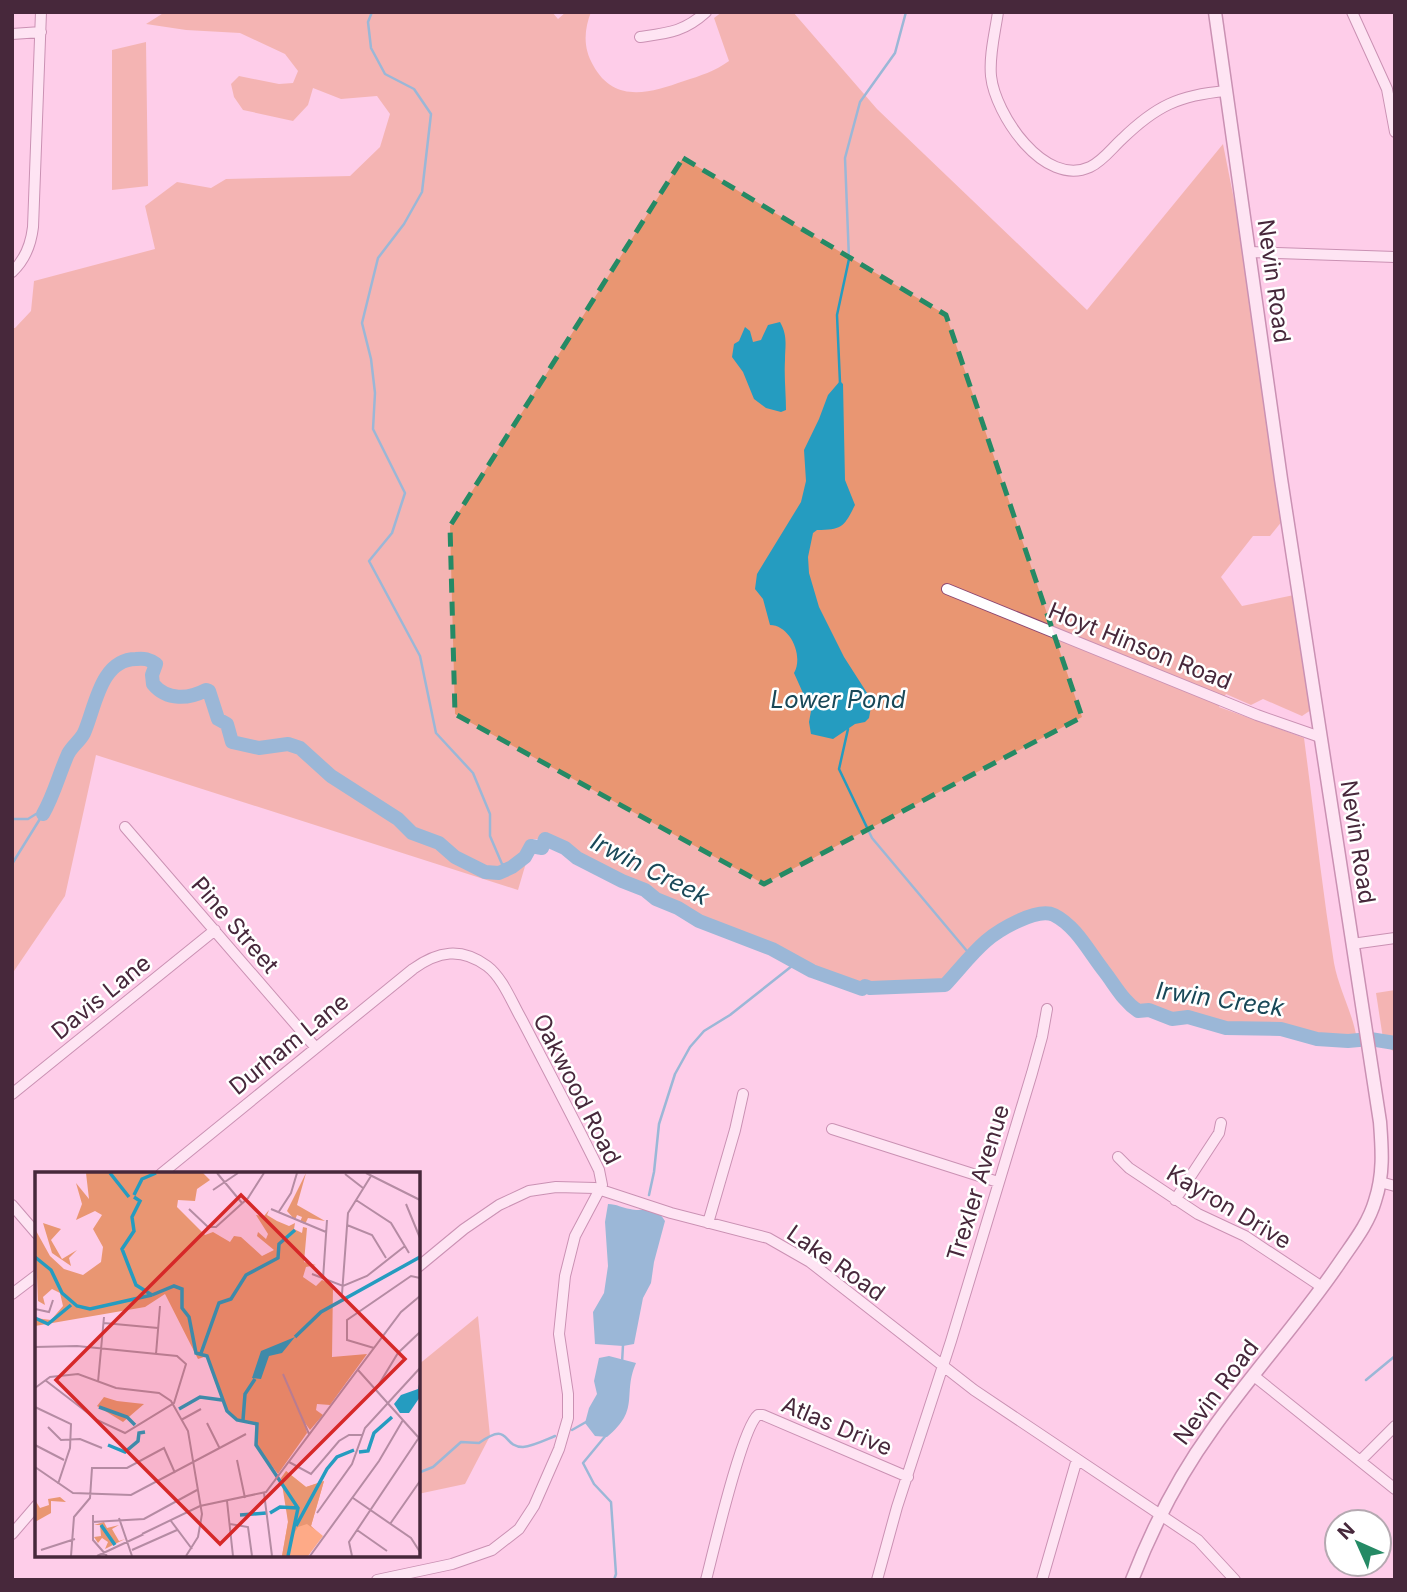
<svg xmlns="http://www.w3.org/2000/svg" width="1407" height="1592" font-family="Inter,sans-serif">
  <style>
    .forest { fill: #e99672 }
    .water { fill: #259cc0 }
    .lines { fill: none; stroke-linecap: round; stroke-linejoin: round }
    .stream { stroke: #259cc0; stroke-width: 2.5 }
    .river { stroke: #259cc0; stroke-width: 14 }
    .minor-casing { stroke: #8d4772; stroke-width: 12 }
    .major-casing { stroke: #8d4772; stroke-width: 15 }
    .minor { stroke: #fff; stroke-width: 10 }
    .major { stroke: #fff; stroke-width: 12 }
    .marked { fill: none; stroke: #258a65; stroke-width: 5; stroke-dasharray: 14 9; stroke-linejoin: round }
    .labels { text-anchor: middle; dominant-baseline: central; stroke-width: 5; stroke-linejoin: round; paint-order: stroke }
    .street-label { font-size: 23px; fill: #47283b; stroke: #fff }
    .water-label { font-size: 24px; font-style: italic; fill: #194858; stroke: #fff }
    .inset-river { fill: none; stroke: #259cc0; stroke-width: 3.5 }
    .inset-road { fill: none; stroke: #b58ba3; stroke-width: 2 }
    .view { fill: #d62828; fill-opacity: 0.15; stroke: #d62828; stroke-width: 3.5 }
    .inset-edge { fill: none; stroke: #47283b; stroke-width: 3.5 }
  </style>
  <rect width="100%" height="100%" fill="#fecde9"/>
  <path class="forest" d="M165,12H552L558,19L566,12H591C584,30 583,48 593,65C614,104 650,93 684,81C700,76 715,71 729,61L714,18L722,12H793L877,109L1087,310L1223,144L1244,250L1283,520L1270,536H1253L1221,577L1242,606L1294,595L1311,710L1302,716L1263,699L1251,705L1226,694L1219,707L1304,738C1314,813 1322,888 1334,963C1339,990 1353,1013 1357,1040L1317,1039L1281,1029L1226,1028L1188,1017L1172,1019L1149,1010L1138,1011C1123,1001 1115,985 1104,971C1089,952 1076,926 1054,915C1037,907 999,930 986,941C971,954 959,970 945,985L870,988L865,986L862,989L812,971L772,949L699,921L678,908L656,899L645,890L622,881L577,858L565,848L545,839H533L518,890L96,755L65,896L12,974V328H15L31,311L34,281L155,249L145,206L177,182L211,188L226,179L350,176L380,147L390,114L377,96L341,99L313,88L308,105L293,121L243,110L234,97L231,84L239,76L279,84L293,83L298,71L285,54L240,33L186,30L146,24Z
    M146,42L148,186L112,190V50Z
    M1395,990V1052L1384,1045L1376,993Z
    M478,1316L490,1436L465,1484L418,1494V1365Z"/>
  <path class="water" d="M780,322C788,336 785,346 785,360C784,377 786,394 786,410L781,412L766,408L754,399L743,372L732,357L734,344L739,341L745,327L750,331L753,342L761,340L768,325Z
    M840,381L843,384L845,480L855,505C844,527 842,530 817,530L813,533L808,557L809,573L819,607L844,657L869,696L871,707L869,718L865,722L855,724L833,739L811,734L809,722L811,711L794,673C804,656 790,625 770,625L763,599L755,589L757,574L801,502L806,481L804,450L819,419L828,395Z
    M608,1204C617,1204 622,1208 630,1209C646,1213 653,1202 665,1221L654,1262L651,1283L643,1298L634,1344L623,1346L595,1344L593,1312L604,1293L608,1266L605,1222Z
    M609,1356L636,1363C622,1395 641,1409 607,1437L595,1436L585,1423L589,1408L597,1394L594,1381L599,1358Z"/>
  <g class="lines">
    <path class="stream" d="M372,12L368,22L371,48L385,74L414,89L431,114L422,192L404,224L378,258L362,323L371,359L375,393L373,429L405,493L392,533L369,561L420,656L436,733L473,773L490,814V836L502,864L512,867
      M840,383L837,315L849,259L845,158L860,102L895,53L906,12
      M848,729L839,769L872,838L972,957
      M12,819H28L36,814H42
      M12,864L43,814
      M649,1195L654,1172L659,1124L675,1074L690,1047L704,1031L730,1015L797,962
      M622,1363L623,1345
      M1366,1380L1395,1356
      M572,1430L586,1422
      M607,1434L583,1463L594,1484L611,1502L616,1574L614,1580
      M418,1473L433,1467L461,1442L479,1443C511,1420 501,1447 523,1447C533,1446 545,1440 555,1436"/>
    <path class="river" d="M43,814C54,795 59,774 68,754C72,746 80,741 84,733C95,709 100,659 136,659C144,658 149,659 156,664L152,675L153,684C167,701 189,699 206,690L209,691L218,719L227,724L232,742L259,748L288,744L300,748L331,776L398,819L412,833L439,843L455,857L485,872L499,873L512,867L525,857L531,846L542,848L545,839L565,848L577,858L622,881L645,890L656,899L678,908L699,921L772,949L812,971L862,989L865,986L870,988L945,985C959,970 971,954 986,941C999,930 1037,907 1054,915C1076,926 1089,952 1104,971C1115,985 1123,1001 1138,1011L1149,1010L1172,1019L1188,1017L1226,1028L1281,1029L1317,1039L1348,1041L1370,1039L1395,1043"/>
    <defs>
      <path id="minor" d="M998,12C995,33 989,55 991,76C995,114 1044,188 1090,167C1103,161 1112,148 1122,139C1156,106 1179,95 1226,91
        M1352,12L1387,89L1395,132
        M12,34L41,32
        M640,37C668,33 684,32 706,12
        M1249,252L1395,257
        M12,272C25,260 31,244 33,227L41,12
        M947,589L1257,715L1320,737
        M125,827L316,1048
        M1352,944L1395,938
        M12,1094L215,930
        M832,1129L998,1182
        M1118,1157L1129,1168L1198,1214L1245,1236L1322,1287
        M161,1174L413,969C438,951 461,947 487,966C503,978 512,1003 522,1020C548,1070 574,1119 599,1170L602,1185L575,1236L565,1276L559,1334L568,1394V1418L559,1449L534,1506L519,1529L492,1550L452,1564L377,1580
        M1380,1182L1395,1186
        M1175,1200L1219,1133L1221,1123
        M12,1205L37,1234
        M708,1223L735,1130L743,1094
        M418,1267L464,1229L499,1205L529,1191L556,1187L595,1188L671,1213L768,1238L810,1262L974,1390L1198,1540L1235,1580
        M12,1294L37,1275
        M1254,1376L1395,1489
        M1360,1461L1395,1426
        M12,1534L37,1505
        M706,1580C713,1553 742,1427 758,1415H763L908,1477
        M877,1580L897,1507L951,1341L1032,1073L1042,1037L1047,1009
        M1042,1580L1077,1459"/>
      <path id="major" d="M1132,1580C1153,1526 1178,1477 1212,1430C1252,1373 1299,1322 1338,1265C1352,1244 1368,1225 1375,1201C1384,1174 1382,1149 1380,1122L1281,479L1215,12"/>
    </defs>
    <use href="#minor" class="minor-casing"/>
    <use href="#major" class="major-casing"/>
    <use href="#minor" class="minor"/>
    <use href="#major" class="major"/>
  </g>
  <path d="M0 0H1407V1592H0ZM683,158L946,315L1082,717L764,884L455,714L450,526Z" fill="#fecde9" fill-opacity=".55" fill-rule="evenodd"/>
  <path class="marked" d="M683,158L946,315L1082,717L764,884L455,714L450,526Z"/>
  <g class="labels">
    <g class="street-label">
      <text transform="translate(1274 281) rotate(82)">Nevin Road</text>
      <text transform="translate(1140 646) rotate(22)">Hoyt Hinson Road</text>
      <text transform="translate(1358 842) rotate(81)">Nevin Road</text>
      <text transform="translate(235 925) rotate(49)">Pine Street</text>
      <text transform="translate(101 997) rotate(-39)">Davis Lane</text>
      <text transform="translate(289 1044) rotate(-39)">Durham Lane</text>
      <text transform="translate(577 1089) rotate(63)">Oakwood Road</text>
      <text transform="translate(978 1183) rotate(-73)">Trexler Avenue</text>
      <text transform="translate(1229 1207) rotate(31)">Kayron Drive</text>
      <text transform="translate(836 1263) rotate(35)">Lake Road</text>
      <text transform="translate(1216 1392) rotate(-53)">Nevin Road</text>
      <text transform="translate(837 1426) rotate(23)">Atlas Drive</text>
    </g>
    <g class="water-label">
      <text x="838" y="699">Lower Pond</text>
      <text transform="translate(650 869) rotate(27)">Irwin Creek</text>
      <text transform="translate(1220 999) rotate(8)">Irwin Creek</text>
    </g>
  </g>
  <g transform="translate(35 1172)">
    <rect width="385" height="385" fill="#fecde9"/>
    <path d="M251,299L271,315L289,309L276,354L288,364L273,384H247L253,350Z" fill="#feaa87"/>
    <path d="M51,1H168L175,8L162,17L160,29L143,28L142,35L170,63L178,60L195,70L199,64L206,65L227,84L239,78L222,64L223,60L231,67L233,62L221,43L229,44L234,38L232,43L242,49L254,54L260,51L259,57L267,61L268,55L272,56L269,90L281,93L271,95L268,105L281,114L287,108L298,113L297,185L332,182L295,233L282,232L281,238L288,243L275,258L270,251L272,261L243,302L221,273L222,252L202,248L192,239L172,184L163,187L130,122L110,135L0,154V146L16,148L28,134L25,121L17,117L8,125L10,133L3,129L0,57L15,84L29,97L48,103L66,90L68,75L58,57L67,43L60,39L41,48L47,32L41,11L54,27ZM271,1L262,33L290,49L273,46L270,52L265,50L267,45L262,43L260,48L252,39ZM8,51L26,57L16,68L27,87L42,78L34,86L36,94L17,81ZM69,225L82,229L109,232L88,250L62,234ZM251,299L271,315L289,309L276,354L280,358L272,352L263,355L255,368V383L247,384L253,350L246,306ZM25,325L31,330L16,329V341L0,350V328L5,336L14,333L13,327ZM69,350L72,356L84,353L77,357L84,369L90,367L70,377L73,370L67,366L63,371L59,365L66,364L65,353H59Z" fill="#e99672"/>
    <path d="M260,165L247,181L234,184L226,207L217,206L226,179ZM385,207V225L374,241H365L359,232L366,223L383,217Z" fill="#259cc0"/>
    <path class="inset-river" d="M75,1L94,25M99,23L107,7L121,1M99,25L105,29L97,45L99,59L87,77L101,113L117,123M0,85L16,98L27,121L42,134L55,137L117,123M117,123L139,114L147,117V136L154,145L161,181L172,184L192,239L202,248L222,252L221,273L263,336L253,384M0,146L13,152L36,133M260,165L286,140L385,85M165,184L184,131L196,127L211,103L243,86L244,72L260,58M64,235L92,245L100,253M144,237L165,225L187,228M208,248L210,222L220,207M73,273L90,280L103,269L104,261L110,260M324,280L333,279L339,261L357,245M235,341L245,335L263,336M205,343L231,341M66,353L80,373M261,354L292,297L302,285L319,278"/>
    <path class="inset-road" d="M182,1L207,31M331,1L385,28M310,2L328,16M178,18L203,1M321,28L356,51L374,81M371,32L385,66M154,37L173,55H181L213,26L229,1M236,37L291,60M243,41L256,21L262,1M312,53L337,63L351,86M277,102L308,114L332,104L370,74M288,107L292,48M307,122L313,41L336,4M0,137L14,140L18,128M69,151L123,156M0,175L42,174L142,184L151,192L139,231L90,261L62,248L10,208M339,176L312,168V148L376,104L385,106M121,182L125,134M323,198L384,266M248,202L274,262M63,210L69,145M0,216L15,205L43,202L81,216L124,221L136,229L153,259L167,342L163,365L151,384M341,217L363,181L385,160M0,235L36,252L35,276L23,312M146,248L166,237M172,251L185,277M13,255L26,268L45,267L67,276M0,273L29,288M202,288L210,326M254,290L276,302L304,269L314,263H327M0,295L38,321L96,323L211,262M229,321L237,384M318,326L376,366L385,380M192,329L198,384M282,341L317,292L330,256L385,196M58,343V368L72,384M84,346L97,384M136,349L157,377M57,350L109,347L162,318M195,352L213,355L217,384M355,352L385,309M322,358L352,379M107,362L165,334L231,320L366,140L385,124M6,378L40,367M97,378L142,358M36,384L39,345L55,326L57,296H92L129,276L140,301M62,384L109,362M275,384L344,289L368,248M317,384L314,370L385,264"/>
    <path class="view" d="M206,23L370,187L185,372L21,208Z"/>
    <rect width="385" height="385" class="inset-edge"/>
  </g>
  <rect width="1407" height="1592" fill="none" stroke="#47283b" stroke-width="28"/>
  <g transform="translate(1358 1543) rotate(315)"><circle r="33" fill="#ffffff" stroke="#b5a9b1" stroke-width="2"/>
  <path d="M0-5L12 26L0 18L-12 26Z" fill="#258a65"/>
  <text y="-10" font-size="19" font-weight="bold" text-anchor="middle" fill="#47283b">N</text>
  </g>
</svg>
